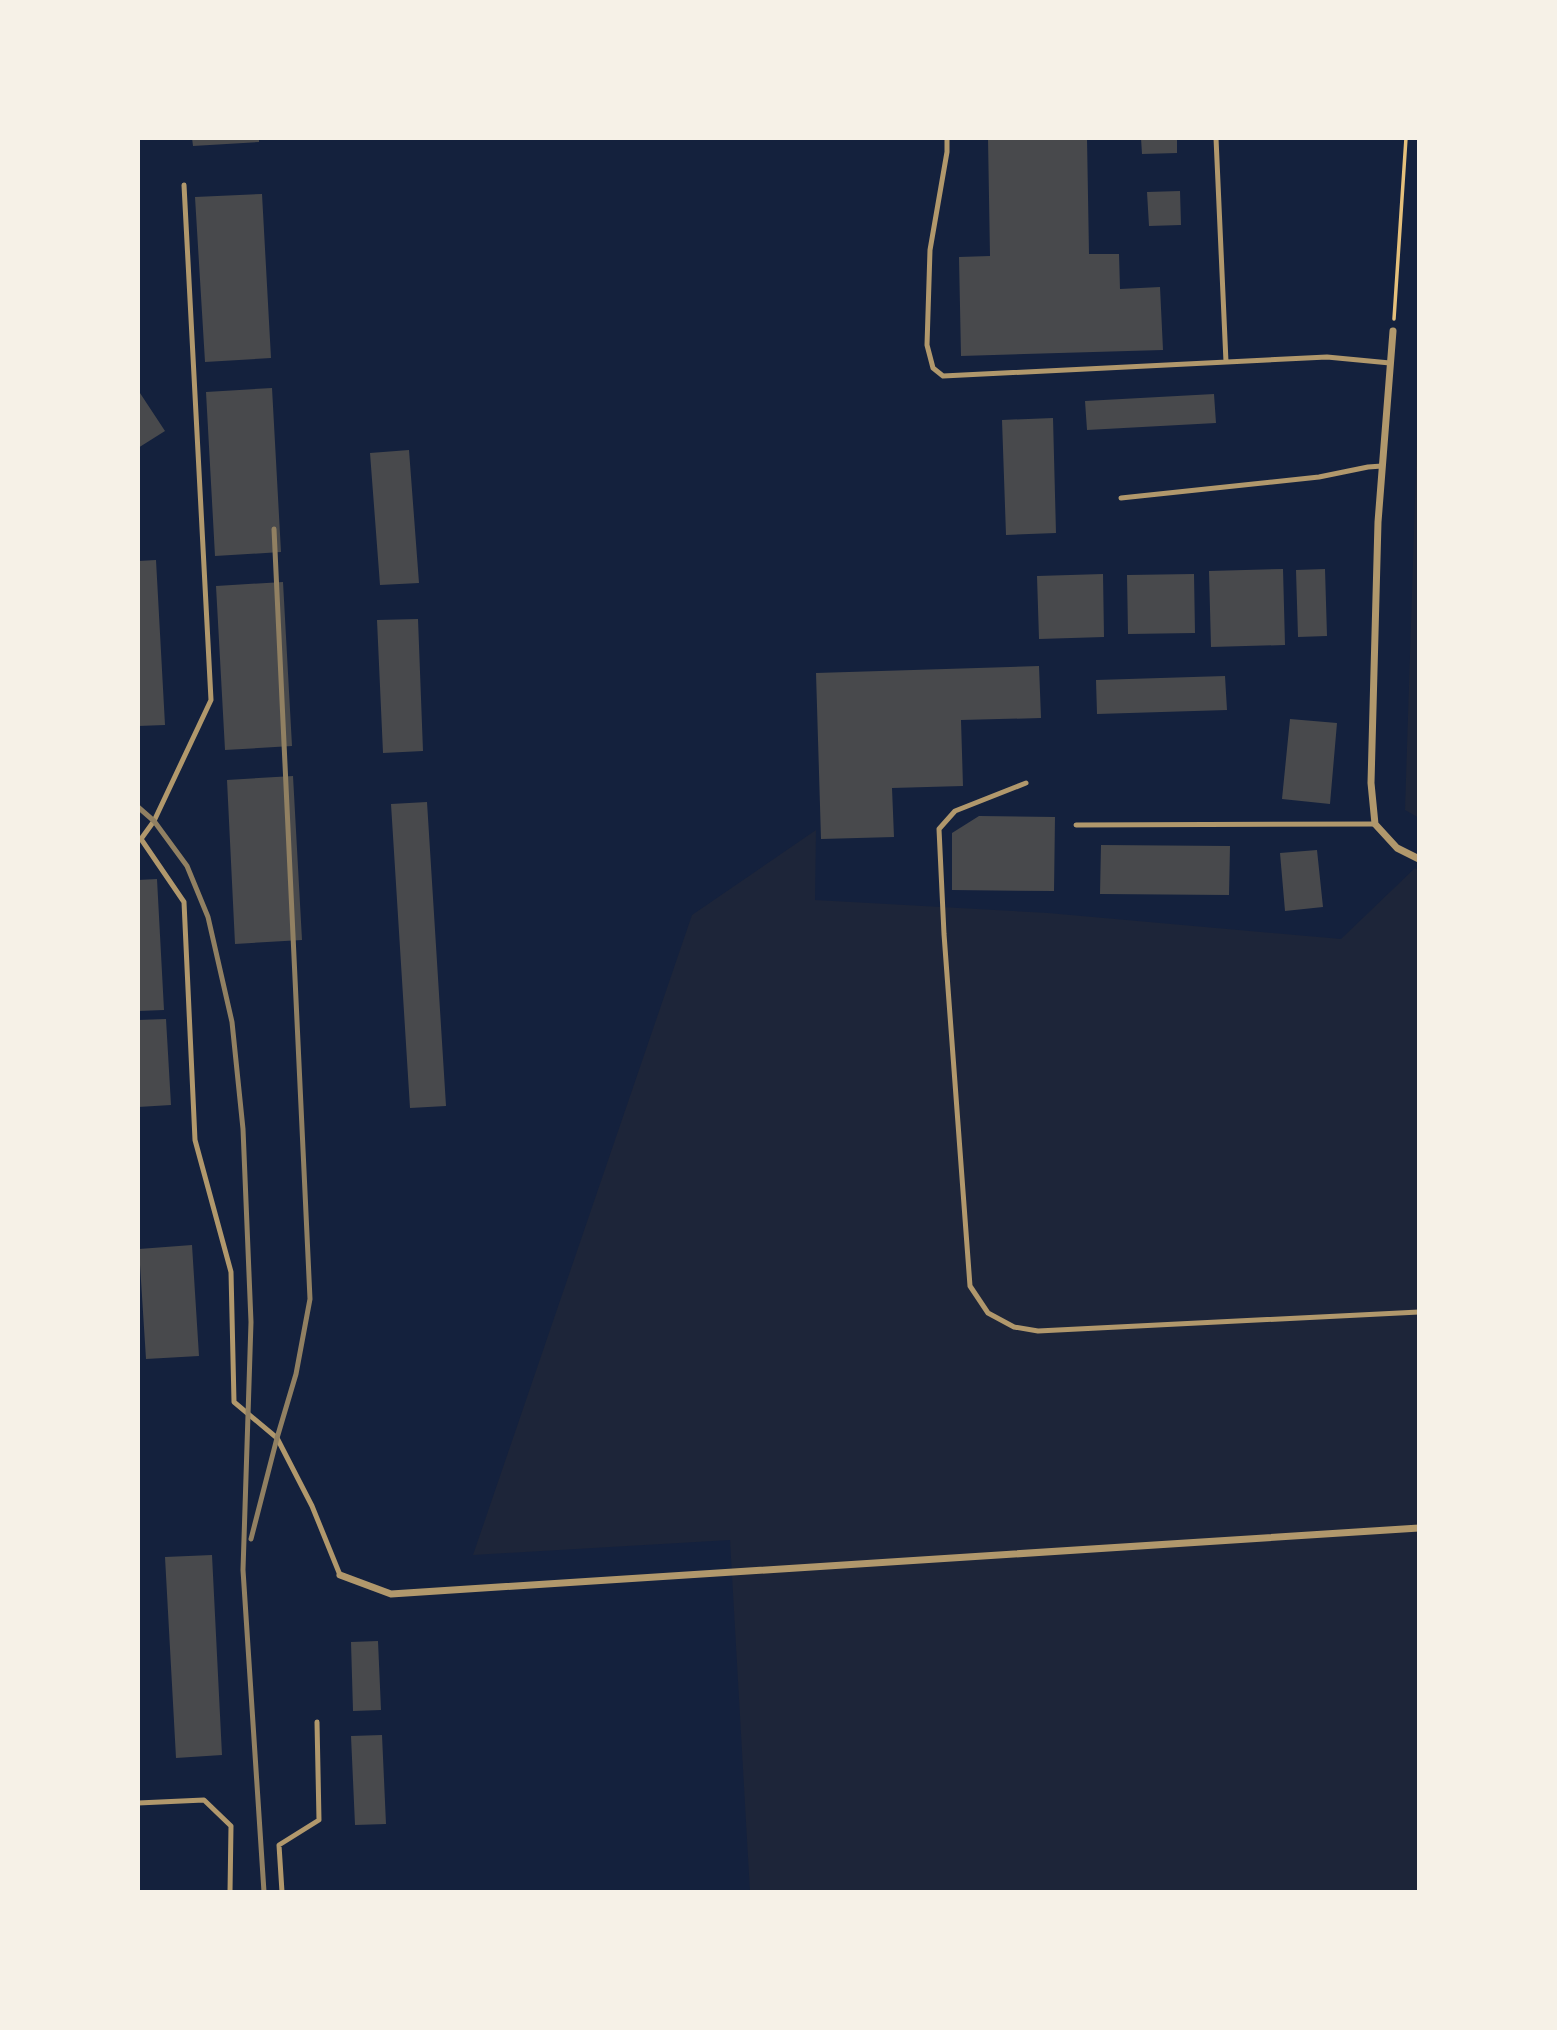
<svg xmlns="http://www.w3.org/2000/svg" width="1557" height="2030" font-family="'Open Sans',sans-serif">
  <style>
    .green { fill: #1d2539 }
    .building { fill: #48494c }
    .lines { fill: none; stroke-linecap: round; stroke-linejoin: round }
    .path { stroke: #e5c07b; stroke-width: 3.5 }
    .service { stroke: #b1986c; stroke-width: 5 }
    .minor { stroke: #b1986c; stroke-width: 7 }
    .rail { stroke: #918062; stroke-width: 5 }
  </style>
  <rect width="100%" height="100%" fill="#14213d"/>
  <path class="green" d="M1419,375V818L1405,810Z
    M816,830L815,900L1048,913L1341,939L1415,868L1419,871V1892H750L730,1540L473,1555L692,915Z"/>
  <path class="building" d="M192,138H259V142L193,146Z
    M988,138H1087L1089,254H1119L1120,289L1160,287L1163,350L961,356L959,257L990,256Z
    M1141,138H1177V153L1142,154Z
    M1180,191L1181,225L1149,226L1147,192Z
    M262,194L271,358L205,362L195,197Z
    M272,388L281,552L215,556L206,392Z
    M138,390L165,431L138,448Z
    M1214,394L1216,423L1087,430L1085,401Z
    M1053,418L1056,533L1006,535L1002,420Z
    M409,450L419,583L380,585L370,453Z
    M156,560L165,725L138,726V561Z
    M1283,569L1285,645L1211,647L1209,571Z
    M1325,569L1327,636L1298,637L1296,570Z
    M1103,574L1104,637L1039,639L1037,576Z
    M1194,574L1195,633L1128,634L1127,575Z
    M283,582L292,746L225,750L216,586Z
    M418,619L423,751L383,753L377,620Z
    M1039,666L1041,718L961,720L963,786L892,788L894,837L821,839L816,673Z
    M1225,676L1227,710L1097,714L1096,680Z
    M1290,719L1337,723L1330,804L1282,799Z
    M293,776L302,940L235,944L227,780Z
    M427,802L446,1106L410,1108L391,804Z
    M979,816L1055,817L1054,891L952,890V833Z
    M1101,845L1230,846L1229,895L1100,894Z
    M1317,850L1323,907L1285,911L1280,853Z
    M157,879L164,1010L138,1011V880Z
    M166,1019L171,1105L138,1107V1020Z
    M192,1245L199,1356L146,1359L139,1249Z
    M212,1555L222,1755L176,1758L165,1557Z
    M378,1641L381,1710L353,1711L351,1642Z
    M382,1735L386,1824L355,1825L351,1736Z"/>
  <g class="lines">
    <path class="path" d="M1394,319L1406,138"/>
    <path class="service" d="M947,138V152L930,250L927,345L933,368L943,376L1327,357L1390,363
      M1216,138L1226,362
      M1121,498L1319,477L1368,467L1382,466
      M1026,783L955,811L939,829L944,934L970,1286L988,1313L1014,1327L1038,1331L1419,1312
      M1076,825L1375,824
      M138,839H141L184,902L195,1140L231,1272L234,1402L277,1438L312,1506L340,1575
      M141,839L154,821L211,700L184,185
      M138,1803L204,1800L231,1826L230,1892
      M282,1892L279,1845L319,1820L317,1722"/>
    <path class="minor" d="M1393,331L1378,522L1371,783L1375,824L1397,848L1419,859
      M340,1575L391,1594L1419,1528"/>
    <path class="rail" d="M138,807L154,821L187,866L208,917L232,1022L243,1129L251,1322L243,1570L264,1892
      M251,1539L277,1438L296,1374L310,1299L274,529"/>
  </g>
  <rect width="1557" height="2030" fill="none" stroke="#f6f1e7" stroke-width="280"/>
</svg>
